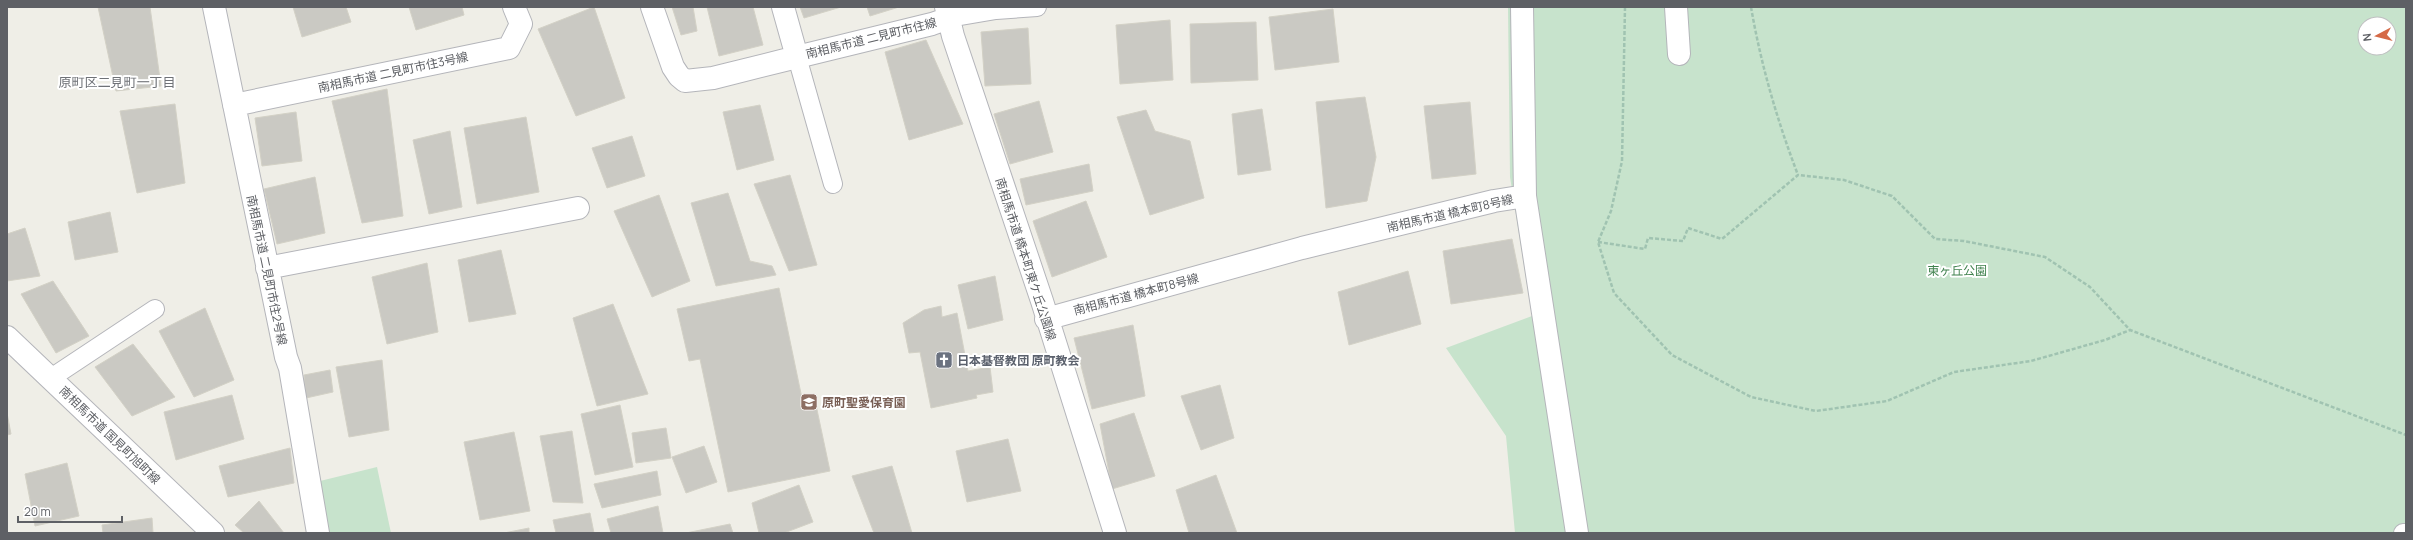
<svg xmlns="http://www.w3.org/2000/svg" width="2413" height="540" font-family="Manrope,'Noto Sans JP',sans-serif">
  <style>
    .green { fill: #c7e3cc; fill-rule: evenodd }
    .building { fill: #cac9c3; stroke: #d3d1c6 }
    .lines { fill: none; stroke-linecap: round; stroke-linejoin: round }
    .service-casing { stroke: #b4b5ba; stroke-width: 20 }
    .minor-casing { stroke: #b4b5ba; stroke-width: 24 }
    .path { stroke: #a0c3b1; stroke-width: 2.5; stroke-dasharray: 4 2; stroke-linecap: butt }
    .service { stroke: #fff; stroke-width: 18 }
    .minor { stroke: #fff; stroke-width: 22 }
    .labels { text-anchor: middle; dominant-baseline: central; stroke-width: 4; stroke-linejoin: round; paint-order: stroke }
    .street-label { font-size: 12px; fill: #5e6065; stroke: #fff }
    .park-label { font-size: 12px; fill: #41824f; stroke: #fff }
    .worship-label { font-size: 12px; font-weight: bold; fill: #5b616d; stroke: #fff; text-anchor: start }
    .education-label { font-size: 12px; font-weight: bold; fill: #785e54; stroke: #fff; text-anchor: start }
    .neighbourhood-label { font-size: 13px; fill: #6f7277; stroke: #fff }
  </style>
  <rect width="100%" height="100%" fill="#efeee7"/>
  <path class="green" d="M1508,7H2406V533H1515L1506,436L1446,348L1532,316L1510,177ZM2365,24H2389V48H2365Z
    M377,467L391,533H327L316,482Z"/>
  <path class="building" d="M98,7H150L161,86L116,91Z
    M293,7H346L351,22L302,37Z
    M409,7H462L464,15L416,30Z
    M594,7L625,98L576,116L538,29Z
    M672,7H693L697,31L681,35Z
    M707,7H753L763,45L719,56Z
    M800,7H841L804,18Z
    M867,7H899L870,16Z
    M1333,9L1339,62L1275,70L1269,17Z
    M1170,20L1173,80L1120,84L1116,25Z
    M1256,22L1258,80L1191,83L1190,24Z
    M1028,28L1031,84L985,86L981,32Z
    M926,40L963,124L909,140L885,52Z
    M387,89L403,216L362,223L332,101Z
    M1365,97L1376,157L1367,201L1326,208L1316,102Z
    M1039,101L1053,152L1010,164L994,114Z
    M1470,102L1476,174L1432,179L1424,106Z
    M175,104L185,183L137,193L120,111Z
    M760,105L774,160L737,170L723,112Z
    M1262,109L1271,170L1238,175L1232,114Z
    M1146,110L1155,131L1190,141L1204,198L1150,215L1117,117Z
    M296,112L302,161L262,166L255,118Z
    M526,117L539,192L477,204L464,128Z
    M450,131L462,207L429,214L413,140Z
    M632,136L645,176L607,188L592,148Z
    M1089,164L1093,191L1026,205L1020,179Z
    M790,175L817,265L789,271L754,184Z
    M315,177L325,233L277,244L264,189Z
    M728,193L750,261L772,266L776,275L716,286L691,203Z
    M659,195L690,281L652,297L614,211Z
    M1086,201L1107,257L1052,277L1033,221Z
    M110,212L118,252L75,260L68,222Z
    M25,228L40,276L7,281V234Z
    M1512,239L1523,293L1451,304L1443,251Z
    M501,250L516,314L469,322L458,260Z
    M427,263L438,332L387,344L372,277Z
    M1408,271L1421,324L1349,345L1338,292Z
    M995,276L1003,320L968,329L958,285Z
    M53,281L89,336L56,353L21,294Z
    M779,288L804,408L816,405L830,471L728,492L700,359L689,361L677,309Z
    M613,304L648,394L597,406L573,318Z
    M941,306L942,317L957,313L968,371L990,367L993,392L976,395L977,398L931,408L920,352L909,353L903,323L924,310Z
    M205,308L234,380L194,397L159,331Z
    M1133,325L1145,396L1092,409L1074,338Z
    M133,344L175,397L132,416L95,367Z
    M382,360L389,430L349,437L336,367Z
    M330,370L333,392L306,398L304,375Z
    M1220,385L1234,438L1201,450L1181,396Z
    M232,395L244,439L176,460L164,412Z
    M620,405L633,467L595,475L581,414Z
    M7,413L11,434L7,435Z
    M1134,413L1155,476L1112,489L1100,424Z
    M666,428L671,458L636,463L632,433Z
    M572,431L583,503L553,502L540,436Z
    M514,432L530,511L480,520L464,442Z
    M1008,439L1021,491L967,502L956,451Z
    M704,446L717,482L686,493L672,457Z
    M290,448L294,483L228,497L219,466Z
    M67,463L79,516L35,526L25,474Z
    M892,466L912,533H874L852,476Z
    M657,471L661,495L602,508L594,484Z
    M1216,475L1237,533H1189L1176,490Z
    M799,485L813,522L784,533H759L752,503Z
    M259,501L284,533H244L235,525Z
    M658,506L663,533H611L607,519Z
    M590,513L594,533H556L553,520Z
    M152,518L153,533H103L102,525Z
    M730,524L733,533H686Z
    M529,528V533H504Z"/>
  <g class="lines">
    <defs>
      <path id="service" d="M949,18L996,10L1037,7
        M797,57L833,184
        M51,378L155,309
        M2403,533H2406"/>
      <path id="minor" d="M214,7L286,357L290,368L318,533
        M652,7L673,67L679,76L685,81L713,78L797,57
        M783,7L797,57L932,24L949,18
        M946,7L953,36L1042,301L1115,533
        M1522,7L1525,196
        M1676,7L1679,54
        M234,105L509,48L521,24L514,7
        M267,268L578,208
        M1046,319L1302,248L1494,201L1525,196L1577,533
        M7,337L213,533"/>
    </defs>
    <use href="#service" class="service-casing"/>
    <use href="#minor" class="minor-casing"/>
    <path class="path" d="M1625,7L1622,161L1611,211L1598,242L1614,293L1672,355L1751,397L1816,411L1887,401L1954,372L2031,361L2105,340L2130,330
      M1751,7C1761,65 1777,120 1798,175
      M1598,242L1645,249L1648,238L1683,241L1688,228L1722,239L1798,175L1844,180L1892,196L1935,239L1964,241L2045,257L2090,287L2130,330L2406,435"/>
    <use href="#service" class="service"/>
    <use href="#minor" class="minor"/>
  </g>
  <defs>
    <symbol id="church-square" viewBox="-11 -11 22 22"><rect x="-9" y="-9" width="18" height="18" rx="4" fill="#6b7280" stroke="#fff"/><path d="M-1.2-6h2.4v3.5h3.3v2.4h-3.3V6h-2.4V-.1h-3.3v-2.4h3.3Z" fill="#fff"/></symbol>
    <symbol id="school-square" viewBox="-11 -11 22 22"><rect x="-9" y="-9" width="18" height="18" rx="4" fill="#8d6e63" stroke="#fff"/><path d="M0-5L7-2L0 1L-7-2ZM-4 1L0 2.5L4 1V4Q0 6-4 4Z" fill="#fff"/></symbol>
  </defs>
  <g fill-rule="evenodd">
    <use href="#church-square" x="934" y="350" width="20" height="20"/>
    <use href="#school-square" x="799" y="392" width="20" height="20"/>
  </g>
  <g class="labels">
    <g class="street-label">
      <text transform="translate(871 38) rotate(-14)">南相馬市道 二見町市住線</text>
      <text transform="translate(393 72) rotate(-12)">南相馬市道 二見町市住3号線</text>
      <text transform="translate(1450 213) rotate(-13)">南相馬市道 橋本町8号線</text>
      <text transform="translate(1026 259) rotate(72)">南相馬市道 橋本町東ケ丘公園線</text>
      <text transform="translate(267 270) rotate(78)">南相馬市道 二見町市住2号線</text>
      <text transform="translate(1136 294) rotate(-15)">南相馬市道 橋本町8号線</text>
      <text transform="translate(110 435) rotate(44)">南相馬市道 国見町旭町線</text>
    </g>
    <g class="park-label">
      <text x="1957" y="270">東ヶ丘公園</text>
    </g>
    <g class="worship-label">
      <text x="957" y="360">日本基督教団 原町教会</text>
    </g>
    <g class="education-label">
      <text x="822" y="402">原町聖愛保育園</text>
    </g>
    <g class="neighbourhood-label">
      <text x="117" y="82">原町区二見町一丁目</text>
    </g>
  </g>
  <rect width="2413" height="540" fill="none" stroke="#5e6065" stroke-width="16"/>
  <g transform="translate(2377 36) rotate(263)"><circle r="19" fill="#ffffff" stroke="#bfbfc1"/>
  <path d="M0-3L7 15L0 10L-7 15Z" fill="#d56a47"/>
  <text y="-6" font-size="11" font-weight="bold" text-anchor="middle" fill="#5e6065">N</text>
  </g>
  <path d="M18 516v6h104v-6" fill="none" stroke="#5e6065" stroke-width="2"/>
  <text x="24" y="516" font-size="12" fill="#5e6065" stroke="#ffffff" stroke-width="3" paint-order="stroke">20 m</text>
</svg>
